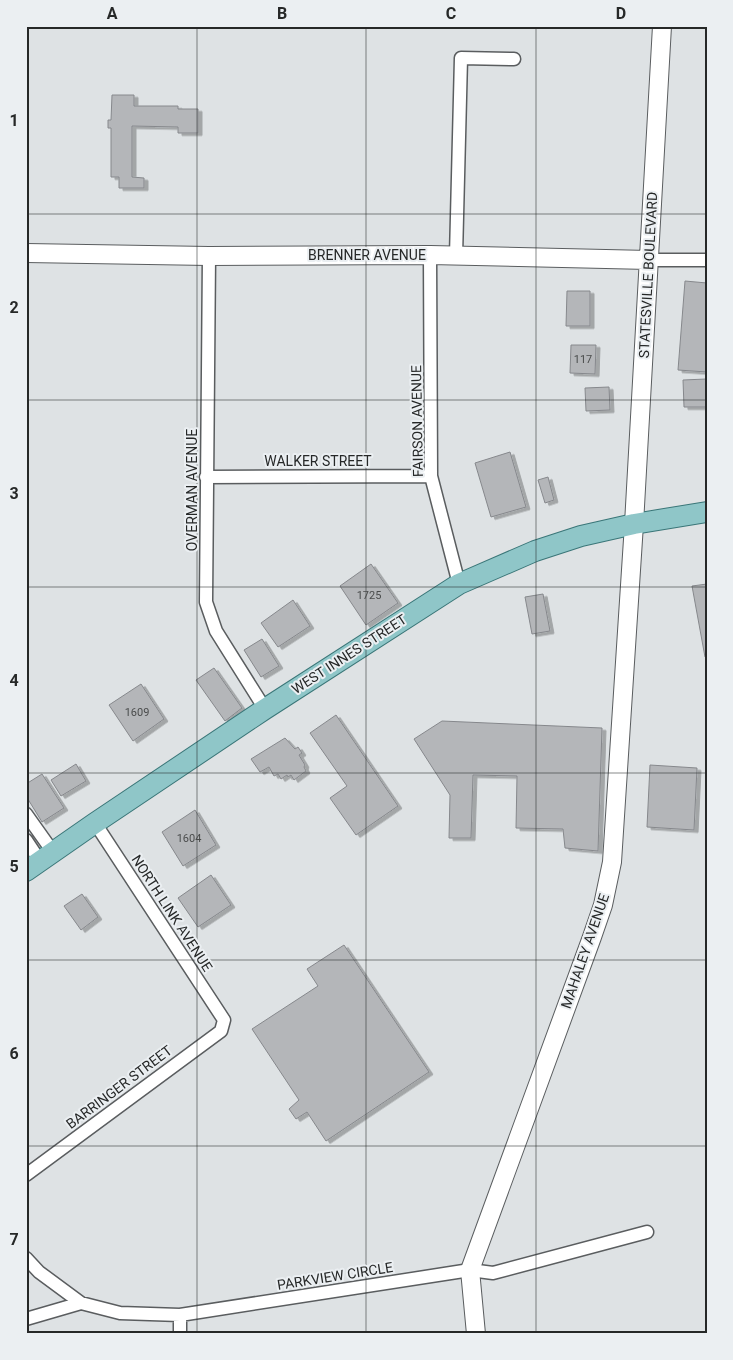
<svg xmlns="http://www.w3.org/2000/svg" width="733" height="1360" font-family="Roboto,sans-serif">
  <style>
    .building { fill: #b4b6b9; stroke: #86888c; filter: url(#shadow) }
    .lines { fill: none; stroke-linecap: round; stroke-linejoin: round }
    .street-casing { stroke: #5a5d5f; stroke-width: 15 }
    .secondary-casing { stroke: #5a5d5f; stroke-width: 20 }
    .primary-casing { stroke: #3a7678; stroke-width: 22 }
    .street { stroke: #fff; stroke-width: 12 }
    .secondary { stroke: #fff; stroke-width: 18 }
    .primary { stroke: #8fc6c8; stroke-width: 20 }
    .grid { fill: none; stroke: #262828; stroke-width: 1; stroke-opacity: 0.55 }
    .labels { text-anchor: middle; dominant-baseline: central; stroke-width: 4; stroke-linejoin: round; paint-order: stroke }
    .number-label { font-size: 11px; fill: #4a4c4c }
    .street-label { font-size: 14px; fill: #262828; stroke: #ebeff2 }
    .neatline { fill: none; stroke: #262828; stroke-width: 2 }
    .grid-label { font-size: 16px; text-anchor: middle; font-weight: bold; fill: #262828 }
  </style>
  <defs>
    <filter id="shadow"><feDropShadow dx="4" dy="2.5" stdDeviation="0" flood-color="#0004"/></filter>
  </defs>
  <rect width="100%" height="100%" fill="#dee2e4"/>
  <path class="building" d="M112,95H134V106H178V109H198V133H178V127L132,126V177L144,178V188H119V177H111V128H108V120H111Z
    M685,281L707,283V372L678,370Z
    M567,291H590V326H566Z
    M571,345H596L595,374L570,373Z
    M706,379V407H684L683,380Z
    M609,387L610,410L586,411L585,388Z
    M510,452L526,507L491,517L475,463Z
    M548,477L554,500L545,503L538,480Z
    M371,564L398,603L366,625L340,586Z
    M707,584V657H705L692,586Z
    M543,594L550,631L532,634L525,597Z
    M293,600L310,626L278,647L261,623Z
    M262,639L279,666L261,677L244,650Z
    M214,668L242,708L225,721L196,680Z
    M141,684L164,719L133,741L109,705Z
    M336,715L398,806L356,835L330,798L347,786L310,733Z
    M442,721L602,728L598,851L565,848L563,829L516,828L517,776L473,775L471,838H449L450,795L414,739Z
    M285,738L295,749L298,747L302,753L299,755L305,765L304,767L306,771L294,780L291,775L288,777L287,775L281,779L278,774L274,776L269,767L260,772L251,759Z
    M76,764L86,781L61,796L51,780Z
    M650,765L697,768L694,830L647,827Z
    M42,774L64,808L42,822L26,796V784Z
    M195,810L216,845L183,866L162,832Z
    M211,875L231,905L198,927L178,898Z
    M82,894L98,917L81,930L64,906Z
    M344,945L429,1072L326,1141L307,1112L296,1119L289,1109L299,1100L252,1029L318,986L307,969Z"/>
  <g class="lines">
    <defs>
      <path id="street" d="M430,255L431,476L459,584
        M209,256L206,602L216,631L265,709
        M456,256L461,58L514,59
        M649,260H707
        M206,477L431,476
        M26,814L53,852
        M26,840L40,861
        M26,1175L221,1031L224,1020L95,823
        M26,1258L39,1272L81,1303
        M180,1315V1334
        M26,1319L81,1303L120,1313L180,1315L470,1270L493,1273L647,1232"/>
      <path id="secondary" d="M26,253L209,256L430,255L649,260
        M476,1334L470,1270L592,937L603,905L612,862L634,524L662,26"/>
      <path id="primary" d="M26,871L95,823L265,709L459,584L535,551L581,536L634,524L707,512"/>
    </defs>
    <use href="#street" class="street-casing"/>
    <use href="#secondary" class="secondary-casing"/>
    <use href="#primary" class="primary-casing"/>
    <use href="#street" class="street"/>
    <use href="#secondary" class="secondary"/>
    <use href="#primary" class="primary"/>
  </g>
  <path class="grid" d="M197,26V1334M366,26V1334M536,26V1334M26,214H707M26,400H707M26,587H707M26,773H707M26,960H707M26,1146H707"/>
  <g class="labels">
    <g class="number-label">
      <text x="583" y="359">117</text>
      <text x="369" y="595">1725</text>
      <text x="137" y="712">1609</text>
      <text x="189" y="838">1604</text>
    </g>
    <g class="street-label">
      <text x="367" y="255">BRENNER AVENUE</text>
      <text transform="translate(648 275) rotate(-87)">STATESVILLE BOULEVARD</text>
      <text transform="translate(417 421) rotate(-91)">FAIRSON AVENUE</text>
      <text x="318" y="461">WALKER STREET</text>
      <text transform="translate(192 490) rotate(-90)">OVERMAN AVENUE</text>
      <text transform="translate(349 654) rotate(-33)">WEST INNES STREET</text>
      <text transform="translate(172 913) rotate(57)">NORTH LINK AVENUE</text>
      <text transform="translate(585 951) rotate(-71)">MAHALEY AVENUE</text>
      <text transform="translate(119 1087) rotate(-37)">BARRINGER STREET</text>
      <text transform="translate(335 1276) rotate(-9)">PARKVIEW CIRCLE</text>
    </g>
  </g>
  <rect width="733" height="1360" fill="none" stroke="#ebeff2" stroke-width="55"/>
  <rect x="28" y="28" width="678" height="1304" class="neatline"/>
  <g class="grid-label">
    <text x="112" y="19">A</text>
    <text x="282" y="19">B</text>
    <text x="451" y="19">C</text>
    <text x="621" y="19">D</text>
    <text x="14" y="126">1</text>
    <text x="14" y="313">2</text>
    <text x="14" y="499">3</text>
    <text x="14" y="686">4</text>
    <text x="14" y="872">5</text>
    <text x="14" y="1059">6</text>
    <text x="14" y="1245">7</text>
  </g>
</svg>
